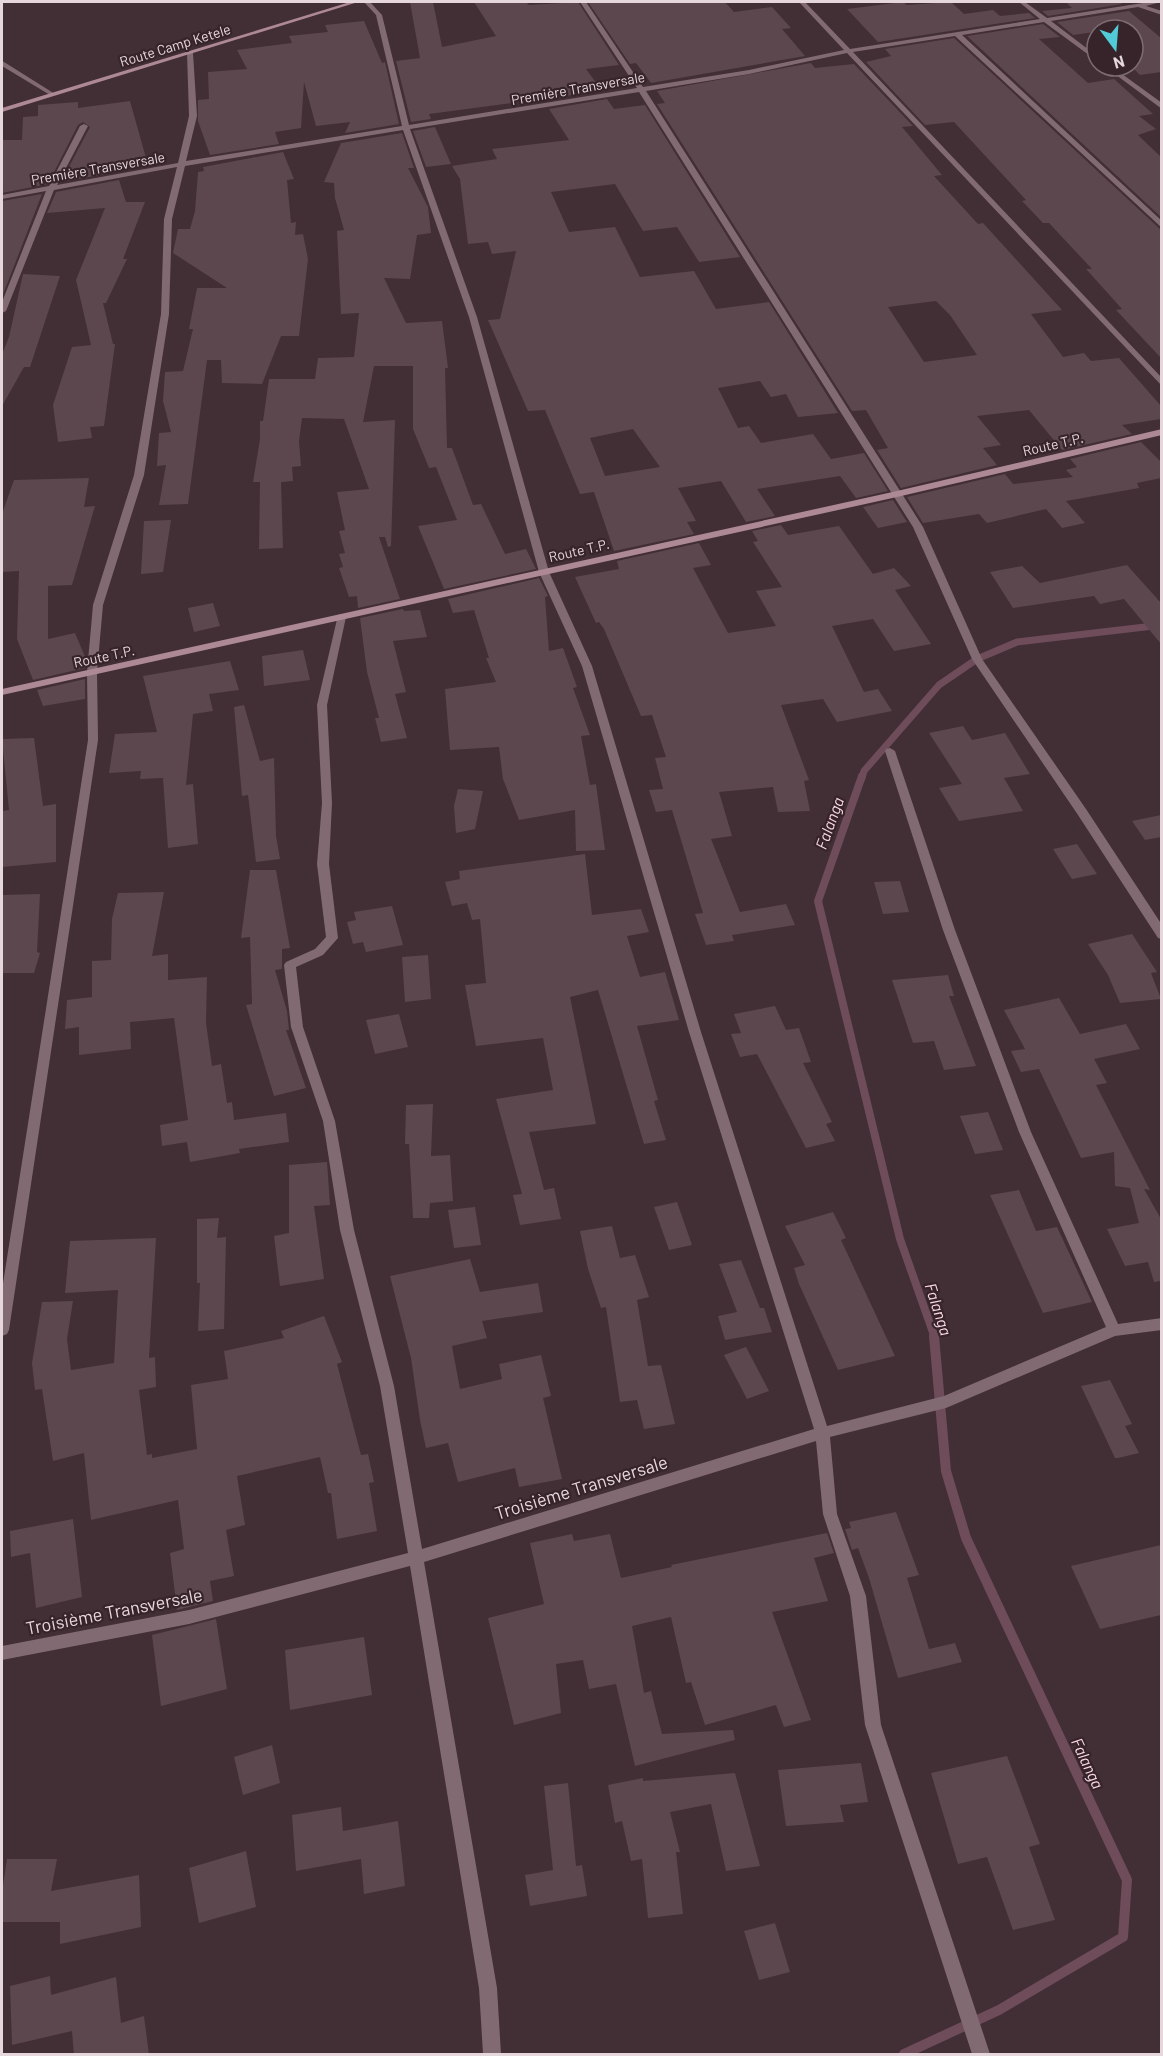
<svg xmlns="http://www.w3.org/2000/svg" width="1163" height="2056" font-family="Barlow,sans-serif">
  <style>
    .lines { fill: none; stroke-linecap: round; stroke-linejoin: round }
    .stream-far2 { stroke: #6e4c5a; stroke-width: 7 }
    .stream-far1 { stroke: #6e4c5a; stroke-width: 8 }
    .stream { stroke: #6e4c5a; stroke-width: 10 }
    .building { fill: #5c474e; fill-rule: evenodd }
    .street { fill: #826a72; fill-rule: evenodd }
    .secondary { fill: #ad8895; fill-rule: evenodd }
    .labels { text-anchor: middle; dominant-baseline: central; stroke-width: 4.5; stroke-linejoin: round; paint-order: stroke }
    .far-street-label { font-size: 14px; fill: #e5d7dc; stroke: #37242b }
    .water-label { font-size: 16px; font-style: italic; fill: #fcdae5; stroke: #37242b }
    .near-street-label { font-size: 18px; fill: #e5d7dc; stroke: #37242b }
  </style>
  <rect width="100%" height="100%" fill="#422e35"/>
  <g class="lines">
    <path class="stream-far2" d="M862,778L864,771L939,685L977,659L1017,642L1162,625"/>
    <path class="stream-far1" d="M862,776L818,901L900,1239L935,1338"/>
    <path class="stream" d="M904,2054L999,2010L1123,1937L1127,1880L966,1538L946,1471L934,1336"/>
  </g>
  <path class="building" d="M410,2H433L442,47L496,36L474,2H526L529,5L578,2L619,65L586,69L602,91L429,114L431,119L411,122L396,61L420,58Z
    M588,2H725L734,12L772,7L791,28L782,29L805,56L651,83L636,63L630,64Z
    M903,2L907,5L951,2L964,14L993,10L1000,16L1029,13L1035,18L878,42L847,9Z
    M1066,2H1119L1122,4L1048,16L1042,11L1072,8Z
    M1129,11L1161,38V72L1140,75L1131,66H1133V30H1097V34L1094,32L1073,35L1057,22Z
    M364,21L382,63L385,62L399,124L345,133L350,122L316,126L304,82L301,128L275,132L279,144L210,155L198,121V100L209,99L208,72L247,69L237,50L292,43L289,36L328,32L325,25Z
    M1043,24L1060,37L1039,39L1088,83L1114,79L1153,114L1139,116L1156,129L1138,135L1161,157V217L967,36Z
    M954,38L1161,230V358L1116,310L1122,309L1086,269H1092L1049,223H1043L1022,201L1026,200L954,122L925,125L866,62L891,56L885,49Z
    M811,63L815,68L854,64L913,126L902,127L942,175L934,176L978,224L983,223L1062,310L1031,314L1063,357L1084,353L1091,361L1119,358L1161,406V419L1122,425L1132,434L1062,450L1029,410L977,416L1001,445L983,448L997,465L901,488L877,450L888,448L866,410L852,411L657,104L665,103L657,91ZM936,301L950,315L977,355L924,362L888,307Z
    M607,99L614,109L645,105L740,257L699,262L677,227L643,231L615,184L551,192L569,232L615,227L640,277L694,271L716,309L769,302L838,413L798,417L786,394L771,397L760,381L718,388L738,428L749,426L761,443L813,434L831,459L864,453L888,491L856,498L840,476L757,489L775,516L746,522L721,481L678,488L696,521L687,522L694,534L614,551L594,492L580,494L545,410L528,411L488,320L500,319L516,251L492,254L488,242L468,244L460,179L452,166L497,159L492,149L569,140L549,109ZM633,429L660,467L605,476L590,438Z
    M130,101L146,158L113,162L116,172L61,182L90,127L83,122L78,125L48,184L2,193V140H22L23,117L38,116V105L78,102V108Z
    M435,127L451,164L426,167L413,131Z
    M402,133L414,168H408L428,207L431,233L417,235L410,279L384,278L406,323L442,321L448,368H445L447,448H452L473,505L481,504L505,554L526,549L536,569L444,589L418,526L457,520L436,467L429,468L413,429V366H374L363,422L395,420L391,546L388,547L385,537H379L400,599L358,608L357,596L349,597L339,568L343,567L339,554L345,553L339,531L345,530L337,492L369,489L344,419L302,418L299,441L301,466L292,467L293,481L281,482L283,548L259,549L260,482H253L260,439V421H263L269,379H315L318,358L354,357L359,313L341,314L337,231L344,230L335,198L334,183L324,182L341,143Z
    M283,152L294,179L287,180L291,223L296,222L295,235L303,234L308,259L299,336H281L262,384L222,383L221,360H207L188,504L159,505L166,465L157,466L159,433L171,432L163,401L165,372L183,371L193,329H189L197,288H227L173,253L178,229H190L195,211L198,172L204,171L203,167Z
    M119,180L126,202H145L123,259H127L106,303H103L113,344H115L104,426L90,427L92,438L58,442L53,405L72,347L91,345L76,280L105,208L47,213L56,192Z
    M42,194L2,297V201Z
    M23,274L60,276L30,367H24L2,406V354L9,337Z
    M1141,442L1161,462V478L1137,483L1139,488L1066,501L1085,523L1062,528L1046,509L987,523L979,514L923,523L907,497L1005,474L1013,484L1073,477L1066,470L1077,467L1070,459Z
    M89,478L84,507L95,506L72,585L48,586V639L75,633L86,659L85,668L33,680L17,639L19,571L2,572V514L14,480Z
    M893,500L907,522L878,528L863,507Z
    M171,520L163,572L141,574L144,521Z
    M781,525L788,535L839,526L873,574L894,568L911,586L895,590L931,644L894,651L873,619L832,626L864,692L878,689L892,711L837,722L823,699L781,705L809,780L804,781L810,811L778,812L773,787L719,792L732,836L711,839L740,912L786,904L795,925L732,935L734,941L706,945L695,914L703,913L672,810L656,812L649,790L663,789L655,758L666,757L652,715L641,716L604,629L599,622L596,623L575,577L619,569L617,561L699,543L711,565L693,568L728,633L776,626L756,591L782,587L753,542L758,541L752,531Z
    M1127,565L1161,603V644L1124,599L1100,604L1094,596L1013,608L990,572L1022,566L1040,583Z
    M539,578L548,596L545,597L549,651L563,648L577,687L573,688L590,735L581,736L590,785L596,784L605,850L576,851L575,810L519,820L503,779L499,747L450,750L445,689L496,682L486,658H489L474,610L453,613L448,599Z
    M213,603L220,626L194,632L188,608Z
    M403,609L404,611L420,610L427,637L393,641L406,692L395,694L407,738L381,742L375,718H379L367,672L360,618Z
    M303,650L310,680L264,686L262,656Z
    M230,661L239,690L209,694L213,711L193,714L186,785L193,784L198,844L168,848L163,778L140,779L141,771L109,773L115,734L157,732L143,676Z
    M85,679V699L43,706L37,690Z
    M244,705L260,761L274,758L276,836L280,859L256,862L248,795L242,796L234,707Z
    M963,726L972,740L1005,733L1030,774L1004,778L1023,811L959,821L939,788L962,784L929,733Z
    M34,738L43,806L56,804V862L2,867V811L9,810L2,739Z
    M458,789L483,791L475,829L456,833L454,806Z
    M1161,815V837L1145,840L1132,821Z
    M1077,844L1097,874L1072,879L1053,849Z
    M585,854L592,915L641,909L649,932L627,936L640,977L665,972L679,1020L637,1026L658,1100L654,1101L666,1140L644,1144L598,990L570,997L596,1124L529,1132L544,1190L554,1188L561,1219L520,1225L513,1195L522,1194L496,1099L553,1090L543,1038L476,1046L465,985L486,983L480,919L472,920L467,903L452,906L445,882L460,879L459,871Z
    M250,870H276L290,948L282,949V969L275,970L287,1011L289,1030H286L306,1088L274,1096L246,1005L252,1004L250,937L241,938Z
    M900,881L909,912L883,914L874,882Z
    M164,892L152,956L168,954V980L207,977L206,1023L212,1066L221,1064L227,1103L232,1102L234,1120L286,1113L289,1142L239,1149L240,1153L190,1162L187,1142L162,1146L160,1125L188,1120L174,1018L130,1022L131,1049L79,1055V1027L65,1029L67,1000L92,997V961L111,960L112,919L118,893Z
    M40,894L37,952L40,953L34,973H2V895Z
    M392,906L403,945L366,952L363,942L353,944L347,922L356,920L354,912Z
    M1132,934L1157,972L1151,973L1161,999L1120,1003L1108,975L1088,944Z
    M428,955L431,999L405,1002L402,957Z
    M948,975L954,996H949L976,1066L944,1070L934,1041L913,1043L892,980Z
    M1059,998L1080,1034L1126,1024L1140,1049L1094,1059L1107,1083L1096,1085L1150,1190L1144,1189L1161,1219V1281L1154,1282L1148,1262L1125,1266L1107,1229L1139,1223L1130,1188L1115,1186L1114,1152L1081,1158L1039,1069L1021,1072L1011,1051L1025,1049L1004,1010Z
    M775,1006L786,1030L799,1028L811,1062L803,1063L832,1122L826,1124L835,1141L806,1148L757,1054L740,1057L731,1034L741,1033L734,1014Z
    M399,1014L408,1047L375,1054L366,1020Z
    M433,1104L431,1156L450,1155L453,1201L430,1203L429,1218H413L409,1144H405L406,1105Z
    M988,1112L1003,1150L975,1154L960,1116Z
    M327,1162L330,1205L314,1206L324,1279L280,1286L274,1236L289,1233V1165Z
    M1019,1190L1036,1231L1057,1227L1092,1302L1043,1313L990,1195Z
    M677,1202L692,1245L669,1250L654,1207Z
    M475,1207L481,1245L454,1248L448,1210Z
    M833,1212L846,1238L841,1240L895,1356L838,1370L799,1284L794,1268L805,1265L785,1226Z
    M219,1218L217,1238L226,1237L224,1329L198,1331L200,1283H197V1219Z
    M612,1226L620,1258L635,1255L649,1297L637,1300L648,1366L661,1365L675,1424L644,1429L637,1400L620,1402L606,1307L601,1308L588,1269L580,1231Z
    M156,1238L149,1358L155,1357L156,1387L139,1390L147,1455L152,1454V1458L197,1449L191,1385L228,1379L224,1351L284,1338L281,1331L324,1316L342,1362L337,1364L361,1455L368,1454L374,1482L369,1483L377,1531L337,1539L331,1493H328L320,1457L237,1476L245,1525L226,1530L234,1576L210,1581L213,1601L177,1610L170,1553L184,1549L178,1500L91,1520L84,1453L53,1461L42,1389L35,1390L32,1363L42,1302L73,1301L67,1339L71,1370L114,1363L118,1290L65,1293L70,1241Z
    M470,1259L480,1292L538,1283L543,1312L482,1321L487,1338L452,1346L460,1389L502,1379L499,1364L541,1355L551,1396L543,1398L562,1479L519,1487L515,1468L458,1482L448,1443L426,1448L420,1420L411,1358L390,1276Z
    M741,1260L760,1308H764L772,1332L725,1340L718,1316L737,1312L719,1264Z
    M746,1347L769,1391L747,1399L724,1355Z
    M1110,1380L1132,1424L1125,1426L1139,1453L1118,1458H1115L1081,1386Z
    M896,1512L919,1575L907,1578L929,1649L955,1643L962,1662L898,1678L869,1578L858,1548L852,1550L845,1529L851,1528L849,1522Z
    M73,1519L82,1597L36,1608L30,1553L11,1557L10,1531Z
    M827,1533L834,1553L814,1558L828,1601L772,1612L811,1720L784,1727L776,1705L705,1725L691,1682L686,1683L671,1617L632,1626L644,1693L651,1691L662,1734L733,1730L735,1740L635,1766L616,1684L589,1689L583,1660L556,1664L561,1713L514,1725L488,1618L544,1604L530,1543L572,1534L574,1541L610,1534L621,1578L672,1567L671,1565Z
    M1161,1545V1615L1100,1629L1071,1566Z
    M216,1619L227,1689L161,1706L152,1635Z
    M364,1637L372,1695L290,1710L285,1650Z
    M272,1745L280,1783L243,1795L234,1757Z
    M1007,1756L1040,1844L1029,1847L1055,1920L1013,1930L987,1857L958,1864L931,1773Z
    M861,1763L868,1802L840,1805L844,1822L786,1826L778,1770Z
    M735,1773L760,1866L726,1871L711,1804L670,1812L680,1852H676L683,1914L648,1918L642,1859L631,1861L622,1821L615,1823L608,1785L643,1778V1781Z
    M568,1783L576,1866L582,1865L587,1896L530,1906L525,1875L553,1870L544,1786Z
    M341,1807L343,1831L398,1821L405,1886L364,1894L361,1859L296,1871L292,1815Z
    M246,1851L256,1907L199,1923L189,1868Z
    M7,1859H57L51,1891L139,1875L141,1927L60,1944V1922H2V1892Z
    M775,1923L790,1972L759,1980L744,1931Z
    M50,1976L51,1995L116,1977L121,2023L144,2016L149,2055H74L72,2031L12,2045L10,1986Z"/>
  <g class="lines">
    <path class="street" d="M364,2H370L382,15L409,125L637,88L580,2H586L643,87L749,70L844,50L799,2H805L850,49L1040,19L1019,2H1025L1047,18L1149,2H1161L1146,6L1162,11V15L1138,7L1051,21L1097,56V61L1044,22L962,35L1162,221V228L955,36L853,52L1162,378V386L847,53L749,74L646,91L923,527L982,659L1086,809L1162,925V939L1158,938L1078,815L972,659L913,527L639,92L410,129L477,317L549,572L592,666L701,1032L827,1426L944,1396L1106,1327L1019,1132L943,930L885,751L886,749L890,748L895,751L955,930L1031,1132L1118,1324L1162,1318V1330L1115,1336L946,1408L830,1437L837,1514L866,1596L881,1725L990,2054H972L865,1725L850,1596L823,1514L816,1441L424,1562L497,1988L501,2054H483L479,1988L410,1566L189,1624L2,1660V1646L189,1610L408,1553L380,1386L340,1230L323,1121L291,1027L284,965L286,962L315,949L326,937L317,864L322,803L317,705L338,615L341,614L346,617L327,705L332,803L329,864L338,938L323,955L296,967L303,1027L335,1121L354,1230L394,1386L422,1549L814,1429L689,1032L582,666L539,572L469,317L403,130L185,166L172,219L169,314L144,475L103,605L97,672L98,740L9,1330L7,1334L2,1336V1290L88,740L87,672L93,605L134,475L161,314L164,219L177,167L54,190L6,311L2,313V302L46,191L2,199V195L49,186L80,126L84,124L88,126L57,185L178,163L189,116L187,53L190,51L193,53L197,116L186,161L402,126L376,15Z
      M2,61L4,62L55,94L50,95L2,66Z
      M1104,66H1111L1162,103V109Z"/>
    <path class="secondary" d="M350,2H358L2,112V108Z
      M1162,429V435L897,497L2,695V689L897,491Z"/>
  </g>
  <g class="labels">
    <g class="far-street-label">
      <text transform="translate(175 45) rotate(-17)">Route Camp Ketele</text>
      <text transform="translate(578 88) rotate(-10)">Première Transversale</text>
      <text transform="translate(98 168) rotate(-10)">Première Transversale</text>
      <text transform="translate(1053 444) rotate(-13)">Route T.P.</text>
      <text transform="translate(579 550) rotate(-13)">Route T.P.</text>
      <text transform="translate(104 656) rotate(-12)">Route T.P.</text>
    </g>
    <g class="water-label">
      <text transform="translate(829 823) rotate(-70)">Falanga</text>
      <text transform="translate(939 1309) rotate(72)">Falanga</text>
      <text transform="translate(1088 1763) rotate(65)">Falanga</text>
    </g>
    <g class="near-street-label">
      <text transform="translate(581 1487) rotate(-17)">Troisième Transversale</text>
      <text transform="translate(114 1611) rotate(-11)">Troisième Transversale</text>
    </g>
  </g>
  <rect width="1163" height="2056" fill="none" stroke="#e5d7dc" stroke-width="6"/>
  <g transform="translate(1115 48) rotate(164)"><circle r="28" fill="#37242b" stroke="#7d6c72" stroke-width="1.5"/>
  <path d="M0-4.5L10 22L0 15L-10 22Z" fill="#52cbd9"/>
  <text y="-9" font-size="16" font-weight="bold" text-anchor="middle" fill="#e5d7dc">N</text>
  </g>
</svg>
